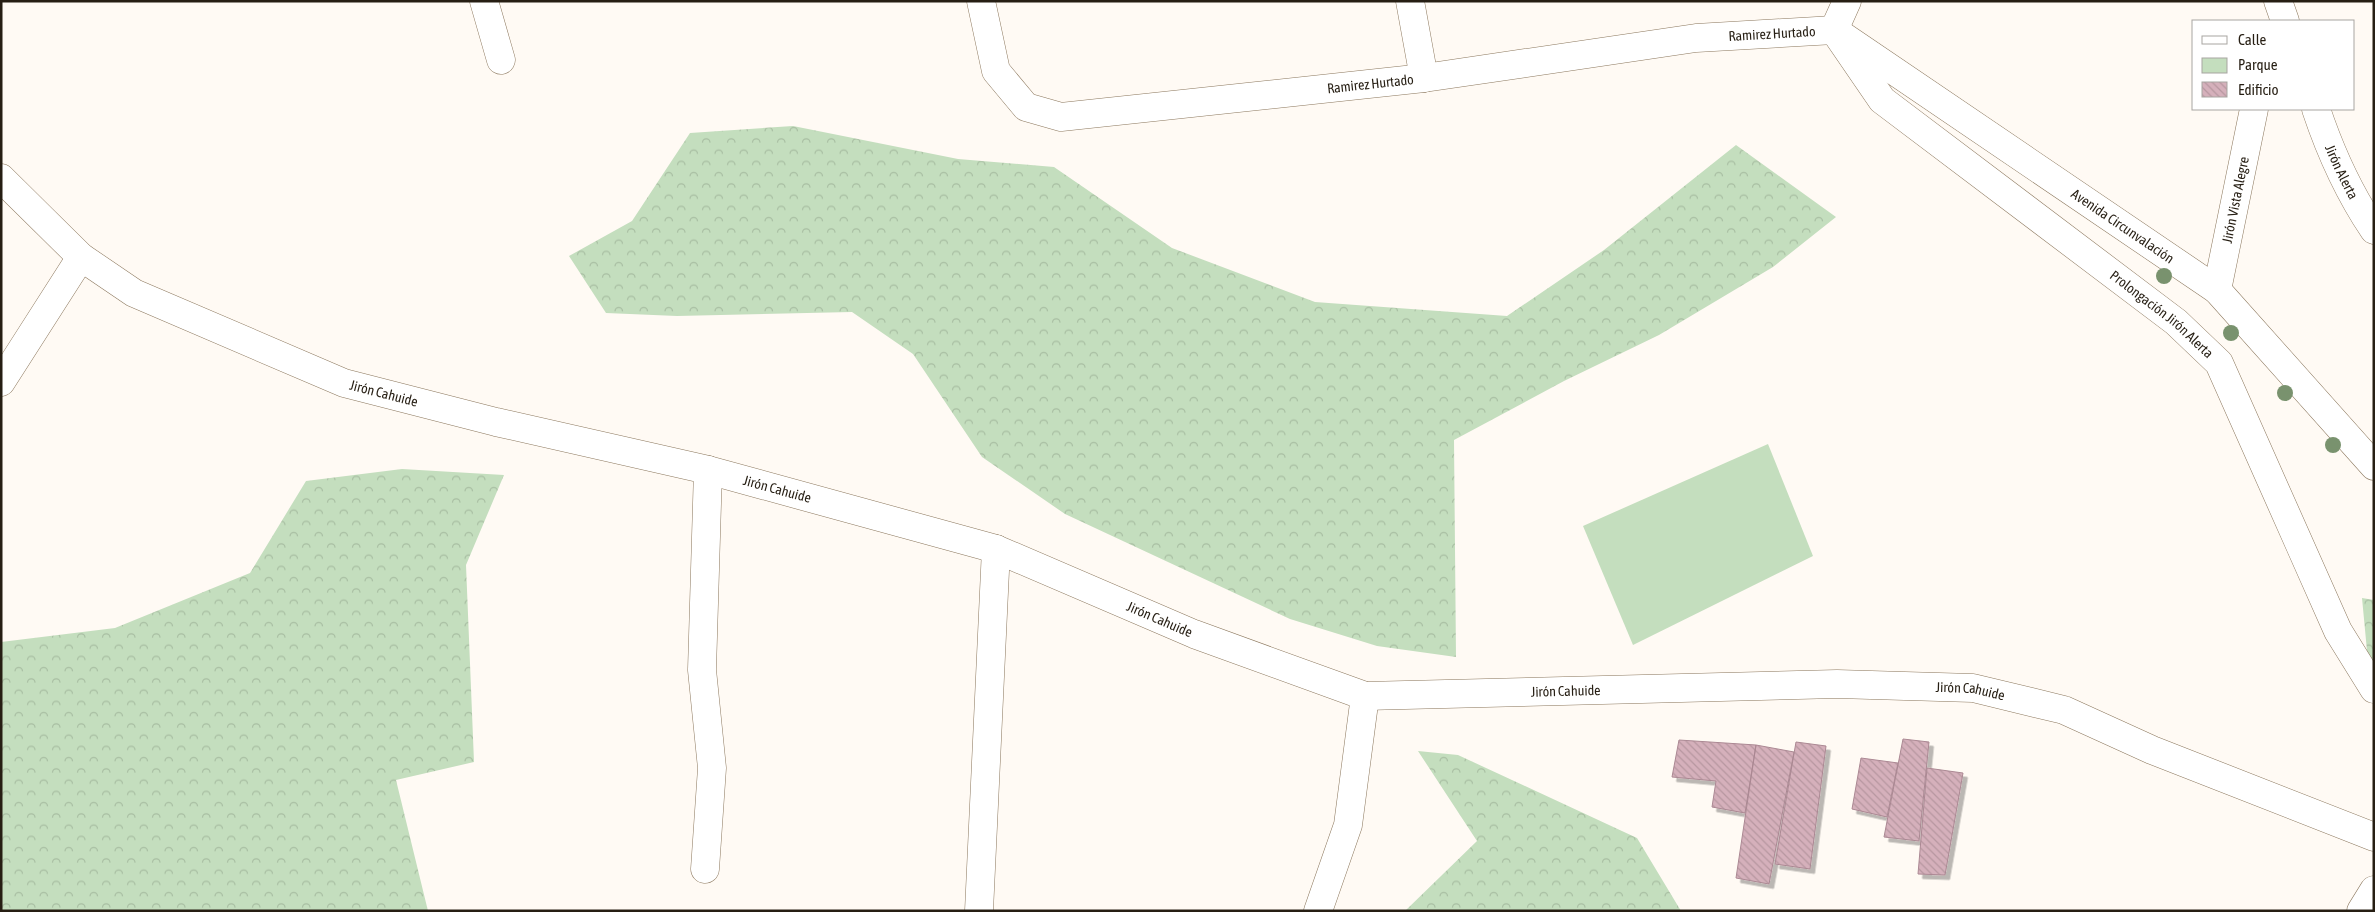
<svg xmlns="http://www.w3.org/2000/svg" width="2375" height="912" font-family="'Asap Condensed',sans-serif">
  <style>
    .green { fill: #c4debe }
    .forest { fill: url(#forest-crowns) }
    .building { fill: url(#building-back-hatch); stroke: #ab8893; filter: url(#shadow) }
    .lines { fill: none; stroke-linecap: round; stroke-linejoin: round }
    .minor-casing { stroke: #8c785e; stroke-width: 29 }
    .tertiary-casing { stroke: #8c785e; stroke-width: 29 }
    .secondary-casing { stroke: #8c785e; stroke-width: 29 }
    .minor { stroke: #fff; stroke-width: 28 }
    .tertiary { stroke: #fff; stroke-width: 28 }
    .secondary { stroke: #fff; stroke-width: 28 }
    .tree { fill: #79926e }
    .labels { text-anchor: middle; dominant-baseline: central; stroke-width: 5; stroke-linejoin: round; paint-order: stroke }
    .street-label { font-size: 14px; fill: #261e13; stroke: #fff }
  </style>
  <defs>
    <pattern id="forest-crowns" width="20" height="18" patternUnits="userSpaceOnUse" patternTransform="scale(1.25)"><rect width="20" height="18" fill="#c4debe"/><path d="M2 6a3 3 0 1 1 6 0M12 15a3 3 0 1 1 6 0" fill="none" stroke="#a8bea2"/></pattern>
    <pattern id="building-back-hatch" width="6" height="6" patternUnits="userSpaceOnUse" patternTransform="scale(1.25)"><rect width="6" height="6" fill="#d5b0bb"/><path d="M-1 5l2 2M0 0l6 6M5-1l2 2" fill="none" stroke="#b797a0"/></pattern>
    <filter id="shadow"><feDropShadow dx="4.5" dy="4.5" stdDeviation="0" flood-color="#0004"/></filter>
  </defs>
  <rect width="100%" height="100%" fill="#fffaf4"/>
  <path class="green" d="M1768,444L1813,556L1633,645L1583,526Z"/>
  <path class="forest" d="M793,126L958,159L1054,167L1172,248L1315,302L1507,316L1604,250L1736,145L1836,217L1773,267L1659,335L1564,381L1454,440L1456,657L1377,646L1290,619L1065,514L982,457L913,354L852,312L677,316L606,313L569,256L632,221L690,133Z
    M402,469L504,475L466,565L474,762L396,780L428,911H1V642L115,628L250,573L306,481Z
    M2362,598L2374,600V679L2369,672Z
    M1418,751L1458,755L1637,838L1681,911H1405L1477,841Z"/>
  <path class="building" d="M1903,739L1929,742L1919,841L1884,837Z
    M1679,740L1756,745L1745,813L1712,807L1716,781L1672,777Z
    M1796,742L1826,746L1810,869L1775,864Z
    M1756,745L1794,752L1769,884L1736,878Z
    M1861,758L1898,763L1887,817L1852,809Z
    M1927,768L1963,773L1945,875L1918,874Z"/>
  <g class="lines">
    <defs>
      <g id="minor">
        <path d="M484,1L501,60"/>
        <path id="s1" d="M1847,1L1834,30L1882,100L2176,322L2219,363L2338,631L2374,689"/>
        <path d="M2278,1L2285,21"/>
        <path id="s2" d="M2316,109C2330,151 2349,193 2374,230"/>
        <path id="s3" d="M1,178L81,257L134,293L344,383L496,422L708,470L996,549L1194,634L1365,696L1837,684L1973,688L2064,710L2152,750L2374,837"/>
        <path id="s4" d="M2217,290L2254,109"/>
        <path d="M1,382L81,257"/>
        <path d="M705,869L712,768L702,670L708,470"/>
        <path d="M979,911L996,549"/>
        <path d="M1318,911L1348,825L1365,696"/>
        <path d="M2361,911L2374,890"/>
      </g>
      <g id="tertiary">
        <path id="s5" d="M981,1L996,71L1026,107L1061,117L1424,78L1696,38L1834,30"/>
        <path d="M1410,1L1424,78"/>
      </g>
      <g id="secondary">
        <path id="s6" d="M1834,30L2217,290L2374,466"/>
      </g>
    </defs>
    <use href="#minor" class="minor-casing"/>
    <use href="#tertiary" class="tertiary-casing"/>
    <use href="#secondary" class="secondary-casing"/>
    <use href="#minor" class="minor"/>
    <use href="#tertiary" class="tertiary"/>
    <use href="#secondary" class="secondary"/>
  </g>
  <g class="tree">
    <circle cx="2164" cy="276" r="8"/>
    <circle cx="2231" cy="333" r="8"/>
    <circle cx="2285" cy="393" r="8"/>
    <circle cx="2333" cy="445" r="8"/>
  </g>
  <g class="labels">
    <g class="street-label">
      <text stroke="none"><textPath href="#s5" startOffset="871">Ramirez Hurtado</textPath></text>
      <text stroke="none"><textPath href="#s5" startOffset="466">Ramirez Hurtado</textPath></text>
      <text stroke="none"><textPath href="#s2" startOffset="68">Jirón Alerta</textPath></text>
      <text stroke="none"><textPath href="#s4" startOffset="92">Jirón Vista Alegre</textPath></text>
      <text stroke="none"><textPath href="#s6" startOffset="349">Avenida Circunvalación</textPath></text>
      <text stroke="none"><textPath href="#s1" startOffset="469">Prolongación Jirón Alerta</textPath></text>
      <text stroke="none"><textPath href="#s3" startOffset="446">Jirón Cahuide</textPath></text>
      <text stroke="none"><textPath href="#s3" startOffset="851">Jirón Cahuide</textPath></text>
      <text stroke="none"><textPath href="#s3" startOffset="1256">Jirón Cahuide</textPath></text>
      <text stroke="none"><textPath href="#s3" startOffset="1676">Jirón Cahuide</textPath></text>
      <text stroke="none"><textPath href="#s3" startOffset="2081">Jirón Cahuide</textPath></text>
    </g>
  </g>
  <rect width="2375" height="912" fill="none" stroke="#261e13" stroke-width="5"/>
  <rect x="2192" y="20" width="162" height="90" fill="#ffffff" stroke="#a8a5a1"/>
  <rect x="2202" y="36" width="25" height="8" fill="#ffffff" stroke="#a8a5a1"/>
  <text x="2238" y="45" font-size="15" fill="#261e13">Calle</text>
  <rect x="2202" y="58" width="25" height="15" fill="#c4debe" stroke="#a8a5a1"/>
  <text x="2238" y="70" font-size="15" fill="#261e13">Parque</text>
  <rect x="2202" y="82" width="25" height="15" fill="url(#building-back-hatch)" stroke="#a8a5a1"/>
  <text x="2238" y="95" font-size="15" fill="#261e13">Edificio</text>
</svg>
